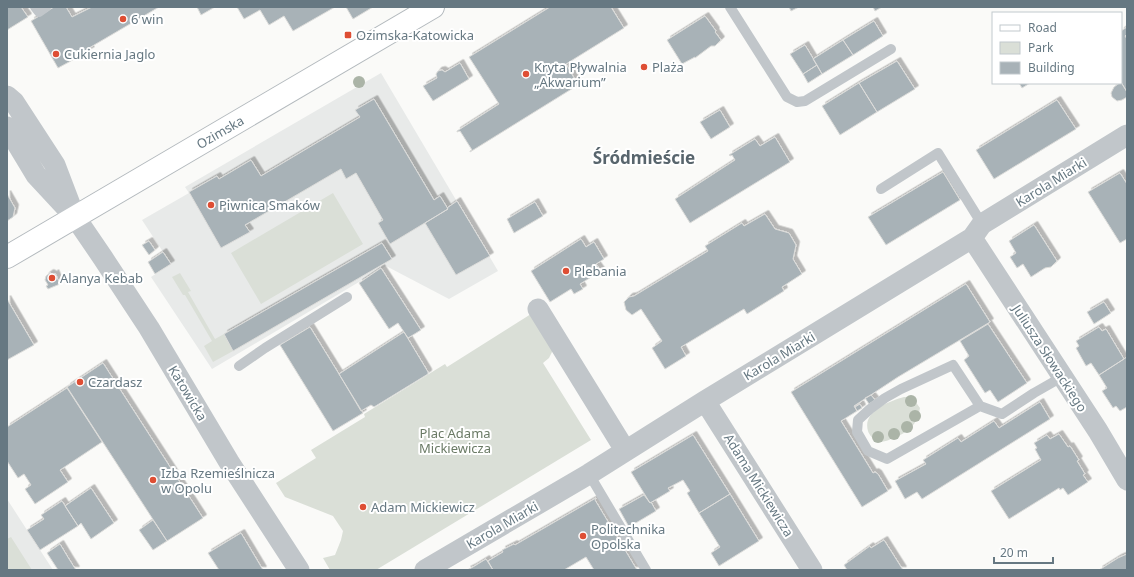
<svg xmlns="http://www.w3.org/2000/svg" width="1134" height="577" font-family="'Noto Sans',sans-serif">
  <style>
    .built { fill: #e8eae9 }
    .green { fill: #dadfd7 }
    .building { fill: #a8b2b7; stroke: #dcdcda; filter: url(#shadow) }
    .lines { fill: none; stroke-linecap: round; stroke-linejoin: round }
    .secondary-casing { stroke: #b4babe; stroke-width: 24 }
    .service { stroke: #c1c6ca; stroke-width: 10 }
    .minor { stroke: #c1c6ca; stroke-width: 21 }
    .secondary { stroke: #fff; stroke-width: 22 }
    .tree { fill: #abb4a7 }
    .poi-dot { fill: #de4e34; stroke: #fff; stroke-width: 1.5 }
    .labels { text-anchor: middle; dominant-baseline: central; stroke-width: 4; stroke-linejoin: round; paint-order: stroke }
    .poi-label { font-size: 13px; fill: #667882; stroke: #fff; text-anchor: start }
    .street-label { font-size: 13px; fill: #667882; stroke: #fff }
    .park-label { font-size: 13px; fill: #6a7a65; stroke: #fff }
    .district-label { font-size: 17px; font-weight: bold; fill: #58656d; stroke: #fff }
  </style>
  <defs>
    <filter id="shadow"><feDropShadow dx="3.5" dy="-3.5" stdDeviation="0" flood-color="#0004"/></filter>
  </defs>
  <rect width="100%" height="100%" fill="#fafaf8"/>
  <path class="built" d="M381,73L498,271L449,299L386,266L212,369L151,277L171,264L142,220L189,193L185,187Z
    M7,499L27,530L53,570H7Z"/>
  <path class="green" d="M333,193L363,244L261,304L231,253Z
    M180,273L191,291L188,292L215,339L224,334L233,351L213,362L204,346L212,341L185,295H183L172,277Z
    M531,314L553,350L549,358L543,363L591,440L376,570H330L323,558L335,555L341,540L343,531L333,516L285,497L276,483L316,458L311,450L365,417L364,414L445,364L447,367Z
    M904,397H912L920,408C917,425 909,432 893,438C889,440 883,443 878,441C874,440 869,435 868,431C862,411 890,401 904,397Z
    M11,537L32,570H7V539Z"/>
  <path class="building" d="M7,7H21L28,17L7,30Z
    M54,7H66L72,17L92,7H159L89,48L91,50L58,68L31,21Z
    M197,7H215L201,15Z
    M237,7H335L293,31L284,16L269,25L260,10L244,19Z
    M346,7H373L353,19Z
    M550,7H611L624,28L566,64L578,85L470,152V151L472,150L460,131L457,132V131L499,104L469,57Z
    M789,7H799L791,11Z
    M873,7H882L875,11Z
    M705,16L716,31L715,32L721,40L715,46H711L695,58V57L682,64L667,40Z
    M874,21L883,36L853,55L843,40Z
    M1127,27V34L1125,36L1127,39V92L1121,82V31Z
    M843,40L853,55L822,74L813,59Z
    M805,45L817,65L803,74L790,54Z
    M897,61L915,89L877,112L859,83Z
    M460,63L469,79L433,101L423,86L437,78L436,74L438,71L442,70L445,72Z
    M817,65L822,74L808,83L803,74Z
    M1121,82L1127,92V97L1122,100L1117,101L1112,97L1111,93L1114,87Z
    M859,83L877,112L840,135L822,106Z
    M1019,83H1030L1022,88Z
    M374,99L434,200L440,196L448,209L390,244L378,223L383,220L356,173L346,179L341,169L245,225L250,232L221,248L189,192L217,176L219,179L251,160L261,176L360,117L355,110Z
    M1057,100L1076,129L994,179L976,150Z
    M720,110L730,127L711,139L700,122Z
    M775,137L790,162L690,223L675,199L735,160L732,155L730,156L729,155L755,139L760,146Z
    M943,172L960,200L886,245L868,217Z
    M1120,173L1127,184V239L1120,243L1088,192Z
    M7,194L15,208L13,217L7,221Z
    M457,201L490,256L456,275L425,223L448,209L447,208Z
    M535,202L543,216L514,233L507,219Z
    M765,214L775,229L789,233L796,245L793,259L802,274L782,287L784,291L747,314L744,309L681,347L686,356L665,369L652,348L662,341L641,309L632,315L626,310L624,302L629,297L634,296L708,251L705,246L742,223L744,226Z
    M1034,225L1057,261L1051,267L1045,268L1031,277L1023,264L1017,268L1010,257L1016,253L1009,241Z
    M581,239L586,247L594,242L604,259L596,264L601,271L580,284L583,289L574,294L571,289L550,302L531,271Z
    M149,241L155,250L149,255L142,245Z
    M382,243L392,259L233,351L224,334Z
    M163,252L171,264L155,274L148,262Z
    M381,268L421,330L408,338L398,323L389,329L359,283Z
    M50,273L54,275L55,273L60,284L48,289L46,286L48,285L45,280L46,276Z
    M966,284L990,322L898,377L854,406L857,411L841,421L873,473L875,472L878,474L888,491L862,507L791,392Z
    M7,299L34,345L7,360Z
    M1104,302L1111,313L1094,324L1087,312Z
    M988,324L1027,383L998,402L990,390L985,393L964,360L969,356L960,341Z
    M310,327L363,413L333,431L280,345Z
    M1099,327L1102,331L1106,329L1124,359L1099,375L1091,363L1086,366L1076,348L1079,346L1076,341Z
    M404,332L428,372V374L374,407L371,405L361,411L339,374Z
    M1127,357V407L1120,411L1116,406L1113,408L1102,391L1107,388L1099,375Z
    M103,363L203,518L167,541L67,387Z
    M67,388L102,442L60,470L68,482L35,504L25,489L31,485L24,474L18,478L7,461V427Z
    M871,395L875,400L869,404L865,398Z
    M1040,402L1050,419L922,499L917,492L905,499L895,481L926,464L923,460L958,438L961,442L994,421L999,428Z
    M860,404L862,408L857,411L855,407Z
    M1059,434L1068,447L1070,446L1079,460L1077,461L1085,474L1083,475L1088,482L1068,495L1063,488L1060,490L1059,488L1009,519L991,491L1041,460L1035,449L1037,448L1034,443L1047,435L1050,439Z
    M693,435L730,494L699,513L687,493L690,491L683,480L668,488L670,491L650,503L631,472Z
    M91,488L114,523L91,539L81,523L78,526L65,506Z
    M730,494L759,541L719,566L711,553L720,547L699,513Z
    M644,495L650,503L651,502L656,511L629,527L619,509Z
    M596,498L595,500L637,570H594L586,557L564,570H493L488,561L503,552L502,550L514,544L515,545Z
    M62,501L78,526L40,550L27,530L44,519L41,515Z
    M153,520L167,541L153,550L139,530Z
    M241,533L263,570H219L208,553Z
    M884,540L903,570H847L844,565L870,546L871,548Z
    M60,544L69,559L76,570H58L47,553Z
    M1127,554V570H1099L1118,558Z
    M486,559L493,570H467L473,567Z"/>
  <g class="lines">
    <defs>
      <path id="secondary" d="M7,257L433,7"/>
    </defs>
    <use href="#secondary" class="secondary-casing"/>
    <path class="service" d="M35,7L39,12L46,7
      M730,7L787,97L797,102L805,101L891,49
      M881,189L938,153L982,224
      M239,366L265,348L347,297
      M980,406L887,459L868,451L857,432L858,420L870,409L885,398L901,389L953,365L980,406L1002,414L1034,393L1062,377
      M589,474L646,570"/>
    <path class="minor" d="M7,96L14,102L55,165L71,207
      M7,127L36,175L75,217L103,258L149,328L229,462L299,570
      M972,238L1098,431L1127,480
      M538,309L625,450
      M705,401L812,570
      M425,570L589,474L705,401L972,238L982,224L1127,135"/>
    <use href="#secondary" class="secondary"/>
  </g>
  <g class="tree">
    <circle cx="359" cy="82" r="6"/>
    <circle cx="911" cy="401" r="6"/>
    <circle cx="915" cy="416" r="6"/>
    <circle cx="907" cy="427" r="6"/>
    <circle cx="894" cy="434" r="6"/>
    <circle cx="878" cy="437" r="6"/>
  </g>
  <g class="poi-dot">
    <circle cx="123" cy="19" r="4"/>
    <rect x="344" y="31" width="8" height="8" rx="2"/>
    <circle cx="56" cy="54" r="4"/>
    <circle cx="644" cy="67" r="4"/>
    <circle cx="526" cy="74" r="4"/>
    <circle cx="211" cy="205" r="4"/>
    <circle cx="566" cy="271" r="4"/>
    <circle cx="52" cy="278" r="4"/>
    <circle cx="80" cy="382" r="4"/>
    <circle cx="153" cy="480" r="4"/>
    <circle cx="363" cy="507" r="4"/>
    <circle cx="583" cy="536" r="4"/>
  </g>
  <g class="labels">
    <g class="poi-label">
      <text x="131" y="19">6 win</text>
      <text x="356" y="35">Ozimska-Katowicka</text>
      <text x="64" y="54">Cukiernia Jaglo</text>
      <text x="534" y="67">Kryta Pływalnia<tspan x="534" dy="15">„Akwarium”</tspan></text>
      <text x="652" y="67">Plaża</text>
      <text x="219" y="205">Piwnica Smaków</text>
      <text x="574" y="271">Plebania</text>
      <text x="60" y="278">Alanya Kebab</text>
      <text x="88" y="382">Czardasz</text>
      <text x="161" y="473">Izba Rzemieślnicza<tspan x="161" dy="15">w Opolu</tspan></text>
      <text x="371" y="507">Adam Mickiewicz</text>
      <text x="591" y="529">Politechnika<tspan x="591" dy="15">Opolska</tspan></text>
    </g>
    <g class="street-label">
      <text transform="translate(220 132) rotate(-30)">Ozimska</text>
      <text transform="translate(1051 182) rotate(-32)">Karola Miarki</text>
      <text transform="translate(779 356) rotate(-31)">Karola Miarki</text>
      <text transform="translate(1050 358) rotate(57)">Juliusza Słowackiego</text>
      <text transform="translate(188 393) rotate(59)">Katowicka</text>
      <text transform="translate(759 485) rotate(58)">Adama Mickiewicza</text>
      <text transform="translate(502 525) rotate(-30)">Karola Miarki</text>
    </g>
    <g class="park-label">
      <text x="455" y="433">Plac Adama<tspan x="455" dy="15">Mickiewicza</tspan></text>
    </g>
    <g class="district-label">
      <text x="644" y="157">Śródmieście</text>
    </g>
  </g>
  <rect width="1134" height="577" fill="none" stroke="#667882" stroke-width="16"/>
  <rect x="992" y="12" width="130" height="72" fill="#ffffff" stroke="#c2c9cd"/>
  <rect x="1000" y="25" width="20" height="6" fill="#ffffff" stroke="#c2c9cd"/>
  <text x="1028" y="32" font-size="12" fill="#667882">Road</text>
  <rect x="1000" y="42" width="20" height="12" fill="#dadfd7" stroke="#c2c9cd"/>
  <text x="1028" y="52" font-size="12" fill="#667882">Park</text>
  <rect x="1000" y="62" width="20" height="12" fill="#a8b2b7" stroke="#c2c9cd"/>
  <text x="1028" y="72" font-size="12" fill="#667882">Building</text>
  <path d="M994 557v6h59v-6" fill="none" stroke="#667882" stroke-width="2"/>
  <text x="1000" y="557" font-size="12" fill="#667882" stroke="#ffffff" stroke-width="3" paint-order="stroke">20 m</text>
</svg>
